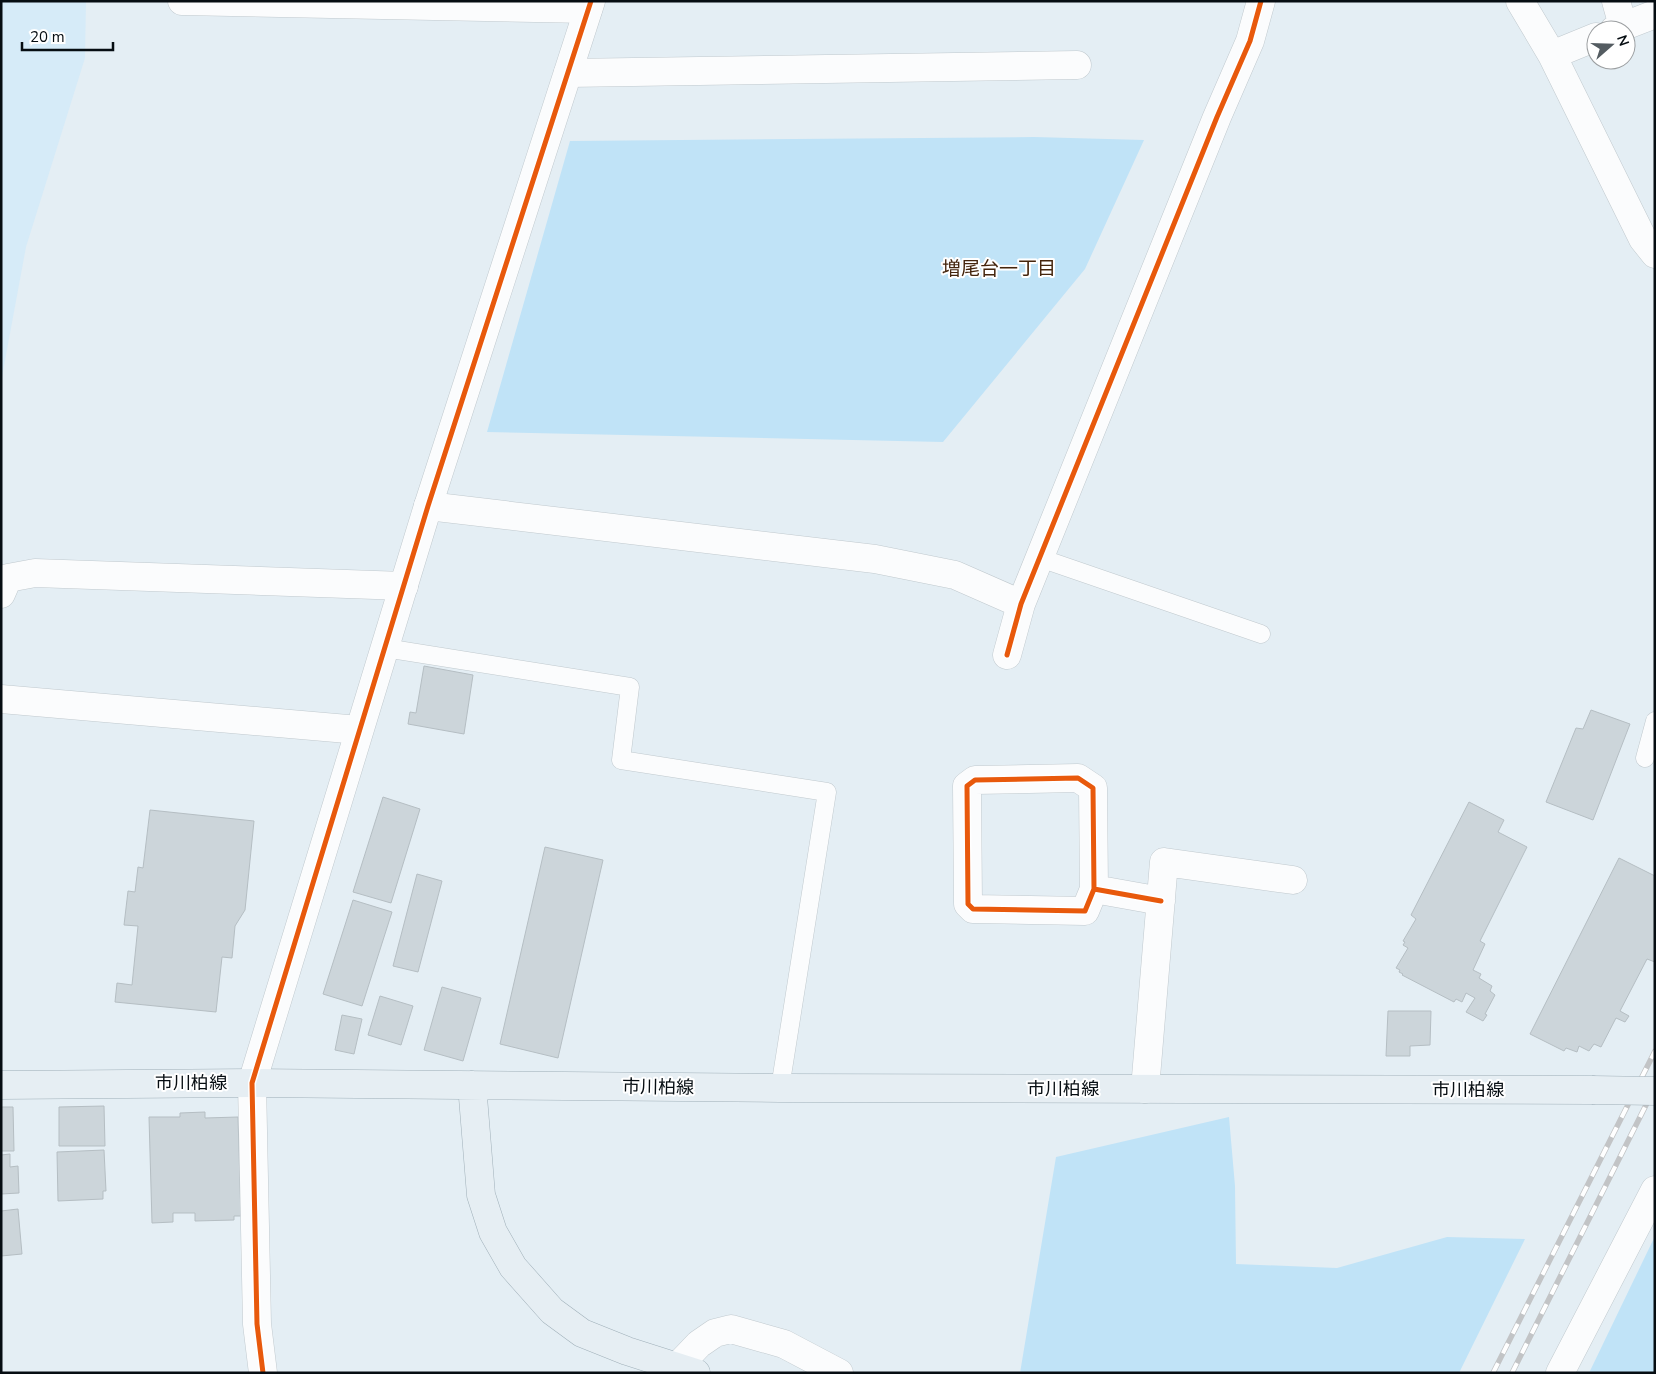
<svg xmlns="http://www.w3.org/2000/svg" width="1656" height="1374" font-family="'Nunito Sans','Noto Sans JP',sans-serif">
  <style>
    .built { fill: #d6ebf8 }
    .green { fill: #c0e3f7 }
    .building { fill: #ccd5da; stroke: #b5bec3 }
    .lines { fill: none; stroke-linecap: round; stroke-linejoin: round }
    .lane-casing { stroke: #c0c9ce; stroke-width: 19 }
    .street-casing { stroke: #c0c9ce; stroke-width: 29 }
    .secondary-casing { stroke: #c0c9ce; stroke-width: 29 }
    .primary-casing { stroke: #a0b0b9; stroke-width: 29 }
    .lane { stroke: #fbfcfd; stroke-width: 18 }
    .street { stroke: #fbfcfd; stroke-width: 28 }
    .secondary { stroke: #fbfcfd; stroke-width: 28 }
    .primary { stroke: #e6eef3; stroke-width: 28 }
    .rail-casing { stroke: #c2c4c6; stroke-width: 5.5 }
    .rail { stroke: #fff; stroke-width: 4; stroke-dasharray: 11; stroke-linecap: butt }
    .primary-bridge-casing { stroke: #a0b0b9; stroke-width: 29; stroke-linecap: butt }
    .primary-bridge { stroke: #e6eef3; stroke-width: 28 }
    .cycleway-casing { stroke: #fff; stroke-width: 8 }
    .cycleway { stroke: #e8590c; stroke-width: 5 }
    .labels { text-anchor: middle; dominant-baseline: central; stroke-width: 4; stroke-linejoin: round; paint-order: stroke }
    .street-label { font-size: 18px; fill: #060d12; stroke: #fff }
    .neighbourhood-label { font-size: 19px; fill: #44250d; stroke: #fff }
  </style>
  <rect width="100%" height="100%" fill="#e4eef4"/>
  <path class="built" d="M1,1H86L85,58L26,247L1,382Z"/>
  <path class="green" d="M1034,137L1144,140L1085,269L943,442L487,432L570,141Z
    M1229,1117L1235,1186L1236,1264L1337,1268L1447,1237L1525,1239L1459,1373H1020L1056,1157Z
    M1655,1236V1373H1589Z"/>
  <path class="building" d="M424,666L473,675L464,734L408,724L410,712L416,713Z
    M1591,710L1630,724L1593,820L1546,802L1576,728L1583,729Z
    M383,797L420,809L391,903L353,892Z
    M1469,802L1504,820L1498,832L1527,847L1480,941L1485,944L1473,970L1481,974L1479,978L1492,986L1490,991L1495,995L1485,1014L1487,1015L1483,1021L1466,1012L1475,998L1466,993L1462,1002L1456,999L1454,1002L1402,975L1403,974L1399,972L1400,970L1396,968L1408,948L1403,945L1405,942L1403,941L1416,919L1411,915Z
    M150,810L254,821L245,910L235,926L232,958L222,957L216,1012L115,1002L117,983L132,985L138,926L124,925L128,891L135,892L138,867L143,868Z
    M545,847L603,860L558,1058L500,1044Z
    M1619,858L1655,876V962L1647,959L1620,1011L1629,1016L1625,1022L1616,1018L1601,1047L1594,1044L1589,1051L1579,1046L1577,1052L1566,1048L1564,1051L1530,1034Z
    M417,874L442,881L418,972L393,966Z
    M353,900L392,912L362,1006L323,994Z
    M442,987L481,998L463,1061L424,1050Z
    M380,996L413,1006L401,1045L368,1035Z
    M1388,1011H1431L1430,1045L1410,1046V1056H1386Z
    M342,1015L362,1019L354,1054L335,1050Z
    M104,1106L105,1146H59V1107Z
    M1,1107H13L14,1151H1Z
    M205,1112V1118L238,1117L241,1216H234V1220L195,1221V1213H173V1222L152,1223L149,1117H180V1113Z
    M104,1150L106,1191H103V1199L58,1201L57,1152Z
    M10,1154V1167L18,1166L19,1193L1,1194V1155Z
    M18,1209L22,1254L1,1256V1211Z"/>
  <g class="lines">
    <defs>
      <path id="lane" d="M1040,558L1261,634
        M385,648L630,687L621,760L827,792L780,1088
        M1645,758L1655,721"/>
      <path id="street" d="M182,1L588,9
        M1520,1L1552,55L1643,239L1655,254
        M1616,1L1623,26
        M1614,30L1655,14
        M1552,55L1596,37
        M568,73L1077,65
        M428,506L875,559L955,575L1021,604
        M1,594L8,578L35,573L404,586
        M1007,655L1021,604L1217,117L1250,41L1261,1
        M1,699L359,730
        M1094,889L1093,788L1078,778L975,780L967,786L968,904L973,909L1085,911L1094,889L1161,901
        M252,1083L257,1324L263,1373
        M1145,1089L1164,862L1293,880
        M678,1366L699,1344L715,1333L731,1329L784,1344L839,1373
        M1560,1373L1655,1190"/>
      <path id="secondary" d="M252,1083L428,506L591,1"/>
      <path id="primary" d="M1,1085L252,1083L780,1088L1592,1090
        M472,1085L481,1195L493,1232L513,1267L552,1311L582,1333L627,1351L696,1373"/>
    </defs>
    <use href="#lane" class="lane-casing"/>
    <use href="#street" class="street-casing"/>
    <use href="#secondary" class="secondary-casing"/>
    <use href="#primary" class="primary-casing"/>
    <use href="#lane" class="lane"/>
    <use href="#street" class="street"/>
    <use href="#secondary" class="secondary"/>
    <use href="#primary" class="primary"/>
    <defs>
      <path id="rail" d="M1493,1373L1655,1051
        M1512,1373L1655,1087"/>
    </defs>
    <use href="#rail" class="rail-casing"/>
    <use href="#rail" class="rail"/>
    <defs>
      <path id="primary-bridge" d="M1592,1090L1655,1091"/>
    </defs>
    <use href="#primary-bridge" class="primary-bridge-casing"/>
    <use href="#primary-bridge" class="primary-bridge"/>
    <defs>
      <path id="cycleway" d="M1007,655L1021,604L1217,117L1250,41L1261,1
        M1094,889L1093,788L1078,778L975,780L967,786L968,904L973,909L1085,911L1094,889L1161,901
        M263,1373L257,1324L252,1083L428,506L591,1"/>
    </defs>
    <use href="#cycleway" class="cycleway-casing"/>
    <use href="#cycleway" class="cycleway"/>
  </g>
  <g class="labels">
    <g class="street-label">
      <text x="191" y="1083">市川柏線</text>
      <text transform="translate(658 1087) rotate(1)">市川柏線</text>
      <text x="1063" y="1089">市川柏線</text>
      <text x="1468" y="1090">市川柏線</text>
    </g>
    <g class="neighbourhood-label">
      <text x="999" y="269">増尾台一丁目</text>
    </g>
  </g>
  <rect width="1656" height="1374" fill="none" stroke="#060d12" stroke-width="5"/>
  <g transform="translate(1611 45) rotate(70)"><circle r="24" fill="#ffffff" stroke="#9b9ea0"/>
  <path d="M0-4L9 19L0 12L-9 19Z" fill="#545c61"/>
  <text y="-8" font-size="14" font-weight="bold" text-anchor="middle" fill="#060d12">N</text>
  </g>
  <path d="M22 42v8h91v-8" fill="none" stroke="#060d12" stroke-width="2.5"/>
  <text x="30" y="42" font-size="15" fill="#060d12" stroke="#ffffff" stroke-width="4" paint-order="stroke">20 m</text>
</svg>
